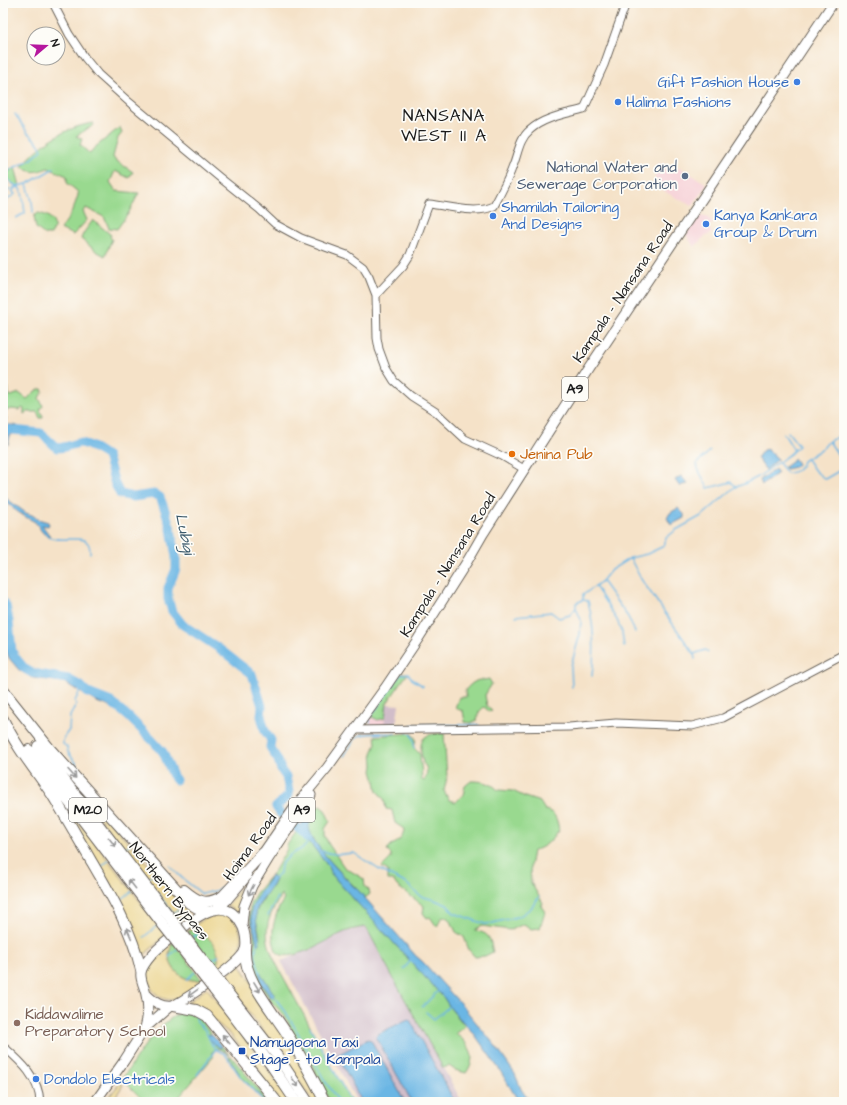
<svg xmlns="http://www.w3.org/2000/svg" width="847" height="1105" font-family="'Architects Daughter',sans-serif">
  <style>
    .built { fill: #f6cfd6 }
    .industrial { fill: #d1bdc9 }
    .green { fill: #99d98f; stroke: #5a7a56; fill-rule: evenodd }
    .sand { fill: #eeda9e; stroke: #857b5d }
    .water { fill: #6bb6e4; stroke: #446980 }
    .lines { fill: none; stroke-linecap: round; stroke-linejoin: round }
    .stream { stroke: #6bb6e4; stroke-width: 1.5 }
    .river { stroke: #6bb6e4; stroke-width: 9 }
    .tertiary-casing { stroke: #686158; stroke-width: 9 }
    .primary-casing { stroke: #686158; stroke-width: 11 }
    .motorway-casing { stroke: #686158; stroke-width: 12 }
    .tertiary { stroke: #fff; stroke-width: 7 }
    .primary { stroke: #fff; stroke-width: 9 }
    .motorway { stroke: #fff; stroke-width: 10 }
    .motorway-bridge-casing { stroke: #686158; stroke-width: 12; stroke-linecap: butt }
    .motorway-bridge { stroke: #fff; stroke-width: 10 }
    .oneway { stroke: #999 }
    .shop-dot { fill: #3f7fe0; stroke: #fdfcf7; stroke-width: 1.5 }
    .service-dot { fill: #5c6f8a; stroke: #fdfcf7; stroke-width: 1.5 }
    .food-dot { fill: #e8710a; stroke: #fdfcf7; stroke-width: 1.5 }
    .education-dot { fill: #8d6e63; stroke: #fdfcf7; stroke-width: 1.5 }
    .transit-dot { fill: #1a4fb4; stroke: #fdfcf7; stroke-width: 1.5 }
    .labels { text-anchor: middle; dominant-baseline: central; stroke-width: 3.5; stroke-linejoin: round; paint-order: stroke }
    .shield { fill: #fdfcf7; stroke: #605f5e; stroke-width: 1 }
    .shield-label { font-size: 14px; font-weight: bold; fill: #1c1c1c }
    .shop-label { font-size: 15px; fill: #366cbe; stroke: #fdfcf7; text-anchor: start }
    .service-label { font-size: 15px; fill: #4e5e75; stroke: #fdfcf7; text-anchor: end }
    .street-label { font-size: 15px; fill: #1c1c1c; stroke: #fdfcf7 }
    .food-label { font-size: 15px; fill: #c56008; stroke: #fdfcf7; text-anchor: start }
    .education-label { font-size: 15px; fill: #785e54; stroke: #fdfcf7; text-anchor: start }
    .transit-label { font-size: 15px; fill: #164399; stroke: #fdfcf7; text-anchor: start }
    .water-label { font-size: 16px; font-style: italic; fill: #3c5a6c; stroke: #fdfcf7 }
    .quarter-label { font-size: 17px; letter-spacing: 1px; fill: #1c1c1c; stroke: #fdfcf7 }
  </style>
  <rect width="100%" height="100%" fill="#fdfcf7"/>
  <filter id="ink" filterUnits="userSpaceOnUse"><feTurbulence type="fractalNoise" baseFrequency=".025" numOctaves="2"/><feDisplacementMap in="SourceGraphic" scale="8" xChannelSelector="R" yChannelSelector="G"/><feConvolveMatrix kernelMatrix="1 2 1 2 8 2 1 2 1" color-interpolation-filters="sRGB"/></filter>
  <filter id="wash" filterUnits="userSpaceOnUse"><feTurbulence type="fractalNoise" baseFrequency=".012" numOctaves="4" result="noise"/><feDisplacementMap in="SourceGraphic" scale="16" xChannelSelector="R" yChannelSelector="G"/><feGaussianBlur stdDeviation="0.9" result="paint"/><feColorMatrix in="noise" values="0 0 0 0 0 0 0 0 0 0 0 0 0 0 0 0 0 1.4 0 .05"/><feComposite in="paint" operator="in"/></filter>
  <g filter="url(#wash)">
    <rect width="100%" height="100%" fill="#f5e2c8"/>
    <path class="built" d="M657,163L679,167L707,184L692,206L654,186Z
      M700,216L707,217L714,223L708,226L712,233L704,237L694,247L686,234Z
      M370,716L378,720L385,718L384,725H374L370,724L368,720Z"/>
    <path class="industrial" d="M387,704L399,705L396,724L384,725Z
      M366,927L397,985L462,1102H357L281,961L311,949L341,933Z"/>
    <path class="green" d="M93,123L94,125L76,136L82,139L80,145L90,154L93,149L120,127L122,133L118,138L113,157L115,160L133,172L129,178L115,171L110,182L116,191L139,193L128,214L117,229L109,228L104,217L86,208L83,211L87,220L73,235L60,229C70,218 74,208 78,195V192L67,183V176L48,168C36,172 33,174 22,167C39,144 66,127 93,123Z
      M15,167L20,186C13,187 9,180 4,175Z
      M38,213C50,215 59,222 51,235H45L36,228L34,216Z
      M93,220L111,235L110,237L112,239L105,256L96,251L81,239C83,232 89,226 93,220Z
      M5,385L8,387L9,395L11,396L19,393L27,399C32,395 36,388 42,389L43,391L39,398L43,406L40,410L43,416V418H40L37,412H27L24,414V409L22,408L20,410L11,409L5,411L4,415L7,419H3V386Z
      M403,673H408L387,703L385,718L378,720L370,716L400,674Z
      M489,679L492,684L485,695L487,706L492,710L490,712L484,707L479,712L477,720L471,723L465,722L463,711L455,708L459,697H466L465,691C467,687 474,681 479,680C483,680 485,680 489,679Z
      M411,733L416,739L414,748L420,754C420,763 423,771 421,779L424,781C427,774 429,769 423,763C423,757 420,752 421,747C421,733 434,734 444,733L447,777L444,791L449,800L456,802L463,795L465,786L471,781C482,781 490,782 498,790L513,791L525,797L540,802L545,810C556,812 557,820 559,830C550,842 547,846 533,851L530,867L531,883L543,903L541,906L545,912L540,928L531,929L524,924L510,930L482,926L476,929V931C490,933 490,939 493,952L485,956L475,957L469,950L464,937L456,932L451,921L446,917L441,918L437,927L430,917L427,918L423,913L424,906L397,886L393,880H388V871L382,867L391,858V854L387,851L391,845C398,843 404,837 404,829L395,823L392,810L386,809L384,799L377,791L375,781L372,771L373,765L372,753L376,744L375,736Z
      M320,806L325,810L330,821L325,829V836L328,843L344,867L364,879L365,887L369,890L370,894L365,898C349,879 319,855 310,831C307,825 311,816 313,810Z
      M297,831L301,835H304L328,866L330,872L340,884L444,998L451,1009L465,1026L456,1033C470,1046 478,1056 466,1073L455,1070L449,1066L443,1068L397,985L366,927C357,928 348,930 340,934C327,940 289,965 277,952C275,950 275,946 274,944C270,930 276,911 284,899L281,895C278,901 275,906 272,912C262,933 269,950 279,969L351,1102H330L310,1062L299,1043L293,1035L288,1022L284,1015L274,1005L255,979L252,965L254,941L253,930L249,915L250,903L256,893L275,870L287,849V845ZM271,876L275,879C271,892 260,900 256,913C254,924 263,930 257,944L255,932L256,899ZM260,973L266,982L271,998L261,984Z
      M191,930C197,931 202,932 206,936C216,942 223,959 215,969L187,931Z
      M173,942L202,980C186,983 170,971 169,955C169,950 171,946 173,942Z
      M182,1012C201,1016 200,1018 211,1034L209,1035C210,1042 216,1045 221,1048L222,1046L229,1055H228L226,1052L217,1048L211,1053L214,1056L175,1102H145L122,1079C139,1055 154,1025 182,1012Z
      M231,1056L269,1102H266L241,1076L229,1057Z"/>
    <path class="sand" d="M61,767L188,909L185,916L181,912L179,921L70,780Z
      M58,795L166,935L143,956L129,920L112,887L70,819Z
      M268,852L244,893L238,913L227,906Z
      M215,914C221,914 226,914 231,917C240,923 245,943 238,952C233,959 224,965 217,971L215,969C227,952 205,927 187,931L207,917Z
      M172,943C171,947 169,951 169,955C170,972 186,983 202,980L203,982C196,987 186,996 177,999C159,1005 142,983 148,966C152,956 164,949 172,943Z
      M240,964L274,1018L322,1102H313L295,1075L224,978Z
      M207,988L273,1076L291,1102H280L263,1080L258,1068L230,1034L212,1019L188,1005L187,1003Z
      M120,1083L123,1085L112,1102H105Z"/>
    <path class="water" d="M9,425C15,425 19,425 23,431L15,432L10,436L8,445L7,432L3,431V427Z
      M767,449L778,459L766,470L757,458L763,450Z
      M795,459L798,464L795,467L786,469L784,467Z
      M775,469L778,473L762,485L760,480Z
      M681,476L688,484L682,485L680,487L675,480Z
      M3,496L26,513L32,515L38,519L48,522L49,524L48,526L42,525L50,536C42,536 40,527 35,522C30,519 25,517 21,514C14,510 11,504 3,502Z
      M678,508L684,514V518L671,525L667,518L670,513Z
      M3,606L9,631V651L14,660L22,669L32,673H38L67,681L84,692H90L93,696L109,705L117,706L118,709L96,702L64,682L33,678L19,670L9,658L5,648L3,634Z
      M313,810C311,816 309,822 309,828C310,842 342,874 353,886L358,890L416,956L423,962L460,1003L494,1044L515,1074L521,1089L530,1102H519L499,1069L475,1035L451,1009L444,998L340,884L330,872L328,866L304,835H301L297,831L310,811Z
      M271,876L275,879C271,892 256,902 256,915C256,925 260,934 260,944H257C256,935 252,925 251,916C250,901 264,888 271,876Z
      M260,972L274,994L275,998H272L261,984L259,973Z
      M408,1019L410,1020L455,1102H412L376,1037L378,1034Z
      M211,1034L222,1046L221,1048C216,1046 210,1041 208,1035Z
      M368,1039L371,1040L405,1102H362L337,1055Z"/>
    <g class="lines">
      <path class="stream" d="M3,175L9,170L32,159L42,150L38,143L27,132L15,114
        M4,175L13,184L18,186L22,192L25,213L16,218
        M27,184L32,201L33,212
        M3,192L18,186L27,184L54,168
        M3,203L15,194L12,191L18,187
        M788,432L799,446L794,450
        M829,441L844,464
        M710,451L697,463L698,469L708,488L731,482L737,487
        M807,459L815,471L825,479L844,468
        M779,463L787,473C796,472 800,470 803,461L823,448L829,441L844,434
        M47,536C63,546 91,528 90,553
        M630,558L641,579L694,654L695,659
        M602,581L628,617L635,632
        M595,586L617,620L622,632L624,647
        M583,600L588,601C594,625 595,651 592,676
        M516,616L551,612L559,618L570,615L576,608V603L583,600V595L602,581L611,570L630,558L647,554L664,546L666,538L676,530L703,515L735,487L744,484L758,477L790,454L794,450L784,434
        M694,654L705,650L708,652
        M572,687L571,666L580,634L581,620L576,608
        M370,722L369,719L371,716L400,675L408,673L412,679L423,686
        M411,725C434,724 456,725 479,725
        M407,732C414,735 414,742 414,748
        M344,756C348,750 352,742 357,737C365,731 385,734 395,733
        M79,769L76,765V762H75L68,752L67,747L63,744V742L64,737L69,730L70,716L76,705L75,701L82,687
        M123,849L130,844
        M322,851C328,853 336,855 343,854C347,854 349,853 354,853L378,869L407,884L420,896L435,900L447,905L454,913L485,924L493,923L520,916L531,908L539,897
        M170,866L182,878L202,894L215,891L221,887
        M101,867L109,860
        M147,879L156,873
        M273,880L280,873L281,865L290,855L303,848L309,842
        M157,893L178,920
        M122,899L132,891
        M173,913L185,905
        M268,916L277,897
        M144,937L158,925
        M191,938L201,932
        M257,943L255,955L260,974
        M169,957L177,949
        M209,961L219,956
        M404,969L411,960
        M186,980L195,972
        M274,997L286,1012L325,1081L339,1102
        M422,1007L438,991
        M426,1012L434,1019L451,1005
        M196,1016L197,1022L205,1030L212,1045
        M310,1027L351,1102
        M214,1043L212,1045L217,1050L225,1054L240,1076L264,1102
        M197,1075L216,1049"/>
      <path class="river" d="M3,429L41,433L57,448C64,448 71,445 78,443C87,442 99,451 107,456L115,484L120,494L133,497L154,494L160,497L166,513L171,529L176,557V569L168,588V599L172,611L183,625L217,647L252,674L262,706L261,716L265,731L271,740L270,747L274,754L278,760L281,770L286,777L289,791V795L276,807L280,813L306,835L307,837
        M3,602L6,606L9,621L12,651L15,657L25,669L32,673L68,679L82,687L88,693L111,702L129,717L152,740L163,752L173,776L176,780"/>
    </g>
  </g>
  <g filter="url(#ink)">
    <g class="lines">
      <defs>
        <path id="tertiary" d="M53,3L69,34L85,58L98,74L129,102L219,177L259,209L275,224L301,238L347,255L363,267L369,277L376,295L377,338L379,349L386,368L394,381L411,396L436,412L465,439L502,456L524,469
          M376,295L403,266L410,255L429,204C449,206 476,215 494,206C501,193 508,180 513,166C518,154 519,139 530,130C544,117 566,114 584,109L604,65L626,3
          M355,730L569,727L616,723L692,726L723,718L844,654
          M3,1046C20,1061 39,1077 40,1102"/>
        <path id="primary" d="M259,859L297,804L327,768L385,688L418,639L468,560L483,534L589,368L833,3
          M215,910L226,901L247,876
          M242,925L244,906L252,886L269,858L311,795
          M145,1028C148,1017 149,1006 146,995C145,987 138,977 142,969C149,955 162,945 173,936C191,921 224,891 241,924C245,930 247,943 245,950C240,964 187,998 173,1006C162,1008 154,1002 146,994
          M95,1102L124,1061L145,1028L169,1007"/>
        <path id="motorway" d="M3,690L50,749L189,903L197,908L207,911
          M3,719C16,747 36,771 53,796C66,817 78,838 90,859C111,895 132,930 141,970
          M38,746L172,920
          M29,750L164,926
          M184,890C198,902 206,906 223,896L263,853
          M245,951C244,981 274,1012 289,1037C302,1058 314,1080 325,1102
          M221,984L278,1057L308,1102
          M214,990L271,1065L296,1102
          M173,1006L196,1010L207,1016L277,1102"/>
      </defs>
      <use href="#tertiary" class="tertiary-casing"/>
      <use href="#primary" class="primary-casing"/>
      <use href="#motorway" class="motorway-casing"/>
      <use href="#tertiary" class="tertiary"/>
      <use href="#primary" class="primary"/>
      <use href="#motorway" class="motorway"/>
      <defs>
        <path id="motorway-bridge" d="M172,920L221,984
          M164,926L214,990"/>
      </defs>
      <use href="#motorway-bridge" class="motorway-bridge-casing"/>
      <use href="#motorway-bridge" class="motorway-bridge"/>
    </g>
    <defs><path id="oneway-shaft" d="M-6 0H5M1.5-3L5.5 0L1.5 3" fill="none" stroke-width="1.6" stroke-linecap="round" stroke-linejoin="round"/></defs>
    <g class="oneway">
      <use href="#oneway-shaft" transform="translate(72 774) rotate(48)"/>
      <use href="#oneway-shaft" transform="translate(112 842) rotate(52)"/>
      <use href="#oneway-shaft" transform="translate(132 884) rotate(-128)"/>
      <use href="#oneway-shaft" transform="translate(251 890) rotate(117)"/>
      <use href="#oneway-shaft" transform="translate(129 933) rotate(-113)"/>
      <use href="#oneway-shaft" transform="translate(257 987) rotate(59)"/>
      <use href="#oneway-shaft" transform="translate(193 993) rotate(144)"/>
      <use href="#oneway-shaft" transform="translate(226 1039) rotate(-129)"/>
      <use href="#oneway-shaft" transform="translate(295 1082) rotate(55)"/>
    </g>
  </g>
  <g class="shop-dot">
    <circle cx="797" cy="82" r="4"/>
    <circle cx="618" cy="102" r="4"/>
    <circle cx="493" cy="216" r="4"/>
    <circle cx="706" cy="224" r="4"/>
    <circle cx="36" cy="1079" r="4"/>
  </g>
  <circle class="service-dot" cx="685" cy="176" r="4"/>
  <circle class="food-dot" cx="512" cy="454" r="4"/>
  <circle class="education-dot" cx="17" cy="1023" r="4"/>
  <rect class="transit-dot" x="238" y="1047" width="8" height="8" rx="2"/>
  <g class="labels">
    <g class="shield">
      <rect x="562" y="377" width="26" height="24" rx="3"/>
      <rect x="69" y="798" width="38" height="24" rx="3"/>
      <rect x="289" y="798" width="26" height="24" rx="3"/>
    </g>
    <g class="shield-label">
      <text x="575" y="389">A9</text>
      <text x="88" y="810">M20</text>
      <text x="302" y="810">A9</text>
    </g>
    <g class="shop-label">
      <text x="789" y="82" text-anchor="end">Gift Fashion House</text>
      <text x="626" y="102">Halima Fashions</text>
      <text x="501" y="207">Shamilah Tailoring<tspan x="501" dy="17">And Designs</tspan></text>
      <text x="714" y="215">Kanya Kankara<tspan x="714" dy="17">Group &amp; Drum</tspan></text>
      <text x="44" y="1079">Dondolo Electricals</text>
    </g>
    <g class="service-label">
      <text x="677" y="167">National Water and<tspan x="677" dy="17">Sewerage Corporation</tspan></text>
    </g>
    <g class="street-label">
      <text transform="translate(623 292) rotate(-56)">Kampala - Nansana Road</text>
      <text transform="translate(448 565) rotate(-58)">Kampala - Nansana Road</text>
      <text transform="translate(250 847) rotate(-54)">Hoima Road</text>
      <text transform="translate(169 891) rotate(52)">Northern Bypass</text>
    </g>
    <g class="food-label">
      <text x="520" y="454">Jenina Pub</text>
    </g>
    <g class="education-label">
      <text x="25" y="1014">Kiddawalime<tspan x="25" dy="17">Preparatory School</tspan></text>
    </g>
    <g class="transit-label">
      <text x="250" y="1042">Namugoona Taxi<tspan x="250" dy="17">Stage - to Kampala</tspan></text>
    </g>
    <g class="water-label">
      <text transform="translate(185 534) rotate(78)">Lubigi</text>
    </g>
    <g class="quarter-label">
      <text x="444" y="116">NANSANA<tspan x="444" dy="20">WEST II A</tspan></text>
    </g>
  </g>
  <rect width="847" height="1105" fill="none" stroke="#fdfcf7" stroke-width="16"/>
  <g transform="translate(46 46) rotate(71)"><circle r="19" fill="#fdfcf7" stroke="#a3a29f"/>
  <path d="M0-3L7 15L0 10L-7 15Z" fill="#b5179e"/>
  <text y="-6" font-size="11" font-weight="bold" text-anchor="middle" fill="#1c1c1c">N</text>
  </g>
</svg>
